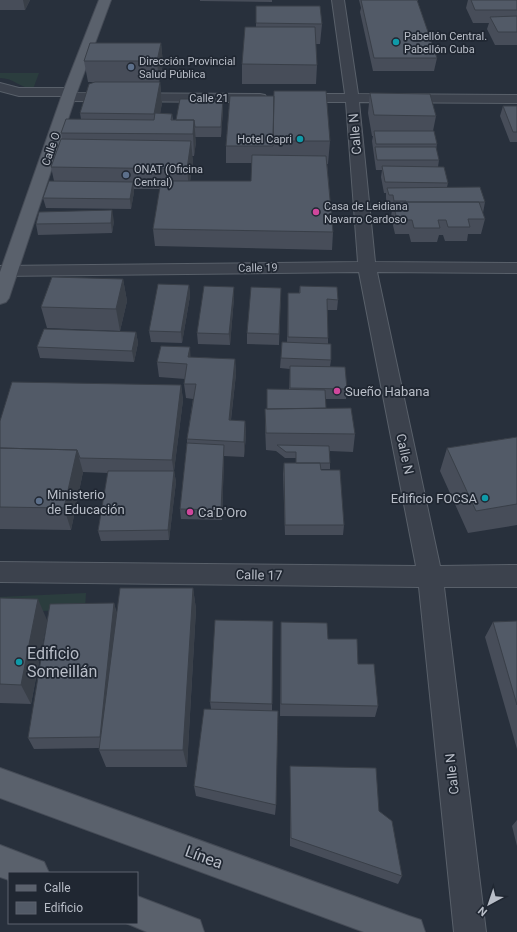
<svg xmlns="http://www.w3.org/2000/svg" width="517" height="932" font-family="Roboto,sans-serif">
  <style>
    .green { fill: #2b3d3e }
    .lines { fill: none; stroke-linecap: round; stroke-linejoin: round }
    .minor-casing { stroke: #59606a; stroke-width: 2 }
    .major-casing { stroke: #454b56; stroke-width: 2 }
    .minor { fill: #3c424d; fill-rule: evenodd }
    .major { fill: #5a616c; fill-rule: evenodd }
    .wall { fill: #474d59 }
    .shaded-wall { fill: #393f48 }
    .building { fill: #525a67; stroke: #393f48 }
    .culture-dot { fill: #0f9aa8; stroke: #202732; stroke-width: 1.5 }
    .service-dot { fill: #5c6f8a; stroke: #202732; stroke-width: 1.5 }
    .hotel-dot { fill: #d1479c; stroke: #202732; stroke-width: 1.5 }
    .labels { text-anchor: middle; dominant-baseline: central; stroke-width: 3.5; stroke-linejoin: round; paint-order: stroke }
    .far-poi-label { font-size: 11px; fill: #b8bdc7; stroke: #202732; text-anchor: start }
    .far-street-label { font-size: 11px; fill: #b8bdc7; stroke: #202732 }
    .street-label { font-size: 13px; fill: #b8bdc7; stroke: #202732 }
    .poi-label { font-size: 13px; fill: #b8bdc7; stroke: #202732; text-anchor: start }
    .near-poi-label { font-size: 16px; fill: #b8bdc7; stroke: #202732; text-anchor: start }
    .near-street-label { font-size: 16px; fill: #b8bdc7; stroke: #202732 }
  </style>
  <rect width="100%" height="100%" fill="#28303c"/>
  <path class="green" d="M0,73H39L33,89C20,88 14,78 0,78Z
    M86,593L85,609L0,613V597Z"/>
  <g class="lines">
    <defs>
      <path id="minor" d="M332,0H344L358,94L517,95V103L359,102L375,262L517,263V273L377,272L440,566L517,565V587H444L486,932H454L419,587L0,582V562L416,566L359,272L0,276V266L358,262L346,102H296L291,101L289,98L291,95L296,94H345Z
        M0,83L19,88H70L75,89L76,93L260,94L265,95L267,98L265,101L260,102L68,101L63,100L62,96H19L0,91Z"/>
      <path id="major" d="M99,0H111L77,92L9,298L6,302L0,304V272L63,92Z
        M0,768L409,916L421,920L425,932H364L0,798Z
        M0,845L44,862L49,873H9V880L0,877Z
        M137,896L200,920L204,932H147L126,923H137Z"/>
    </defs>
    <use href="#minor" class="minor-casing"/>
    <use href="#major" class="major-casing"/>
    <use href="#minor" class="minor"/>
    <use href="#major" class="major"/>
  </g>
  <path class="wall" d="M0,0H30L25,10H0Z
    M200,0H272V2L200,1Z
    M359,0H418V3L437,58L434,71H373L360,12L361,8Z
    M468,0H517V45H495L487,29L489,23H473L466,8Z
    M256,6L322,24L320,44H315L317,65L316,84H242V64L256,27Z
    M161,43L163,64L159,82H160L162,103L160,113L172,114L173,120H176L223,99V109L221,137H195L196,142L194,156H192L193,161L190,181H251L252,163H226V146L230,96L330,141L328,164H327L333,232L332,250L155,246L153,229L160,189H134V192L131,209L46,208L43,198L54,181L51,167L62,139L61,133L81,119L80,113L94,82H88L84,61Z
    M370,93L436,116L433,131L437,144L436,149L439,160L438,167L448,183L447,187L485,202L483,213H482L485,219L481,234H468L467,241H445L443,235H439L437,242H411L409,234H395L391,217L392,210V205H387L386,198V193H384L381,177L382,170H376L372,141L373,136H372L368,113Z
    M503,106H517V142H510L500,116Z
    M114,221L112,233L38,235L36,224Z
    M123,279L127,301L120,331L47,328L41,307Z
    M189,285L190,296L182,343L151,342L149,331Z
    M300,286L338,300L337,310H327L328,338V344L331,360L330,367L347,389L346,399H325L326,408L355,434L353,452L330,451V469H321L344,525L343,535H285L283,474L284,463H296V458H285L276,451L266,450L265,426V409H267L289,390L290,369L280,368L282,342H287L288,303L299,293Z
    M281,288L279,345L247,344V333Z
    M234,298L230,345L198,344L197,333Z
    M136,332L138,343L134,362L40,358L37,347Z
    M190,357L235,359L236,374L231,420L245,421L246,435L244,457L224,456L222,520L181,519L180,509L187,443V439L193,399L186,398L184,384L185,379L159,377L157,362Z
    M181,385L183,400L174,471L176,482L169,540L101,541L98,531L108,473L83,472L71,530L0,529V421Z
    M517,437V525L468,533L440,471L447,448Z
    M193,588L196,609L187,767H106L99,750V748L34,749L28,738L114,603L117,614Z
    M0,598L47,620L31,704L0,703Z
    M273,621L272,711L276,805L275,815L196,796L194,786L211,709L210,702Z
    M517,621V749L485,637L493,622Z
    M281,622L328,639L358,664L378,706L375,717L280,716Z
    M290,766L379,811L402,876L398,884L290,846Z
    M517,820V846L512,826Z"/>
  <path class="shaded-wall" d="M23,0H30L25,10Z
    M161,43L163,64L159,82L157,61Z
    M160,82L162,103L157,134H156L154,114Z
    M223,99V109L221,137V127Z
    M194,120L196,142L194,156L193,134Z
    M191,141L193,161L189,190L187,169Z
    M133,182L134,192L131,209L130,199Z
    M112,210L114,221L112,233L111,223Z
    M123,279L127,301L120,331L116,309Z
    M189,285L190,296L182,343L181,332Z
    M234,287V298L230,345L229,334Z
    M136,332L138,343L134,362L132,351Z
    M190,347L191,362L188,357Z
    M235,359L236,374L229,435V420Z
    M181,385L183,400L174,471L176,482L169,540L168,530L174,474L172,460Z
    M245,421L246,435L244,457V442Z
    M224,445V455L222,520L221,510Z
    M77,450L83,472L71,530L64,508Z
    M193,588L196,609L187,767L183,750Z
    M38,599L47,620L31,704L21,685Z
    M114,603L117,616L104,748L100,737Z"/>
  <path class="building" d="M361,0H417L437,58H374Z
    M471,0H517V10H475Z
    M256,6H320L322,24L256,23Z
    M517,16V32H498L490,17Z
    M245,27H315L317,65L242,64Z
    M90,43H161L157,61H84Z
    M95,82H160L154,114L80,113L89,84Z
    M274,91H326L330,141H273Z
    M370,93L430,94L436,116L374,115Z
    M230,96H274L273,146H226Z
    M180,99H223L221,127H195L194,120H176Z
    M503,106H517V132H513Z
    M155,113L172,114L171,120H194L193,134L61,133L66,119L154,120Z
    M374,131H434L437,144H376Z
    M61,139L191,141L187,169L51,167Z
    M375,147H436L439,160H377Z
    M252,155L326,156L333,232L153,229L161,181H251Z
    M382,166L444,167L448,183L385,182Z
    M49,181L133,182L130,199L43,198Z
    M480,187L485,202H406V201H394L393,195H389L387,188Z
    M393,202H479L485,219H468L470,227H448L446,220H438L440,228H414L412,220H397Z
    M112,210L111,223L36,224L39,212Z
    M52,277L123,279L116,309L41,307Z
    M158,284L189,285L181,332L149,331Z
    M204,286L234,287L229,334L197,333Z
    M300,286L337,287L338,300L327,299L328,338L288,337V293H300Z
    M251,287L281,288L279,334L247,333Z
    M44,329L136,332L132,351L37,347Z
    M282,342L331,344V360L281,358Z
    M161,346L190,347L188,357L235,359L229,420L245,421L244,442L187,439L196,384H184L187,364L157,362Z
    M290,366L345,367L347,389L290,388Z
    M12,382L181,385L172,460L80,458L77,450L0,448V421Z
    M267,389L325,390L326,408L267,409Z
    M351,408L355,434L266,433L265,409Z
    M517,437V504L476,511L447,448Z
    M187,443L224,445L221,510L180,509Z
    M277,445L329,446L330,463H296V452H286Z
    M0,448L77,450L64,508L0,507Z
    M284,463H320L321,470H340L344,525H285Z
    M108,471H174L168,530L98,531Z
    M120,588H193L183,750H99Z
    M0,598L38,599L21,685L0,684Z
    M114,603L100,737L28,738L50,604Z
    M215,620L273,621L272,704L210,702Z
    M517,621V705L493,622Z
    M281,622L327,623L328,639H357L358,664H374L378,706L281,704Z
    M204,709L278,711L276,805L194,786Z
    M290,766L376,768L379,811L392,821L402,876L291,838Z"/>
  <g class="culture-dot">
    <circle cx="396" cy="42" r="4"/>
    <circle cx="300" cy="139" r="4"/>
    <circle cx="485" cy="498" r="4"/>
    <circle cx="19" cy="662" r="4"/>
  </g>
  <g class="service-dot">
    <circle cx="131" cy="67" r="4"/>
    <circle cx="126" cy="175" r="4"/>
    <circle cx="39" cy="501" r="4"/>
  </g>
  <g class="hotel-dot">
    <circle cx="316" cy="212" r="4"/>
    <circle cx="337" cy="391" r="4"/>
    <circle cx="190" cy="512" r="4"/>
  </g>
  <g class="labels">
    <g class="far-poi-label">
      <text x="404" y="36">Pabellón Central.<tspan x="404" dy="13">Pabellón Cuba</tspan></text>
      <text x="139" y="61">Dirección Provincial<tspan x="139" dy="13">Salud Pública</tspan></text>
      <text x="292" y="139" text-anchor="end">Hotel Capri</text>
      <text x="134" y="169">ONAT (Oficina<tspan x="134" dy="13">Central)</tspan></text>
      <text x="324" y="206">Casa de Leidiana<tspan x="324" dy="13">Navarro Cardoso</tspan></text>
    </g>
    <g class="far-street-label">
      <text x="209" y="98">Calle 21</text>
      <text transform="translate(51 149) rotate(-71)">Calle O</text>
      <text transform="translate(258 268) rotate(-1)">Calle 19</text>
    </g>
    <g class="street-label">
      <text transform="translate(355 134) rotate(-95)">Calle N</text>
      <text transform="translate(405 454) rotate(78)">Calle N</text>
      <text transform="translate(259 575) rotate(1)">Calle 17</text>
      <text transform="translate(452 774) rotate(-96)">Calle N</text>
    </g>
    <g class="poi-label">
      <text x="345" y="391">Sueño Habana</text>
      <text x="47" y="494">Ministerio<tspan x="47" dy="15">de Educación</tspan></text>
      <text x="477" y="498" text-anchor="end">Edificio FOCSA</text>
      <text x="198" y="512">Ca'D'Oro</text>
    </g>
    <g class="near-poi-label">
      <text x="27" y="653">Edificio<tspan x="27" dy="18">Someillán</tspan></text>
    </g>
    <g class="near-street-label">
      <text transform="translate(204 857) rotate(20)">Línea</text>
    </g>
  </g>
  <rect x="8" y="872" width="130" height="52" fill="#202732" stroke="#5d636e"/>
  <rect x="16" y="885" width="20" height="6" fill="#5a616c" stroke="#5d636e"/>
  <text x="44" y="892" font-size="12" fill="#b8bdc7">Calle</text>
  <rect x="16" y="902" width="20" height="12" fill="#525a67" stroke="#5d636e"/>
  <text x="44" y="912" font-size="12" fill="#b8bdc7">Edificio</text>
  <g transform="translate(489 904) rotate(220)" stroke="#202732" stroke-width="3" paint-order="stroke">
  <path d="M0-3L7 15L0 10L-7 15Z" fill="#b8bdc7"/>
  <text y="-6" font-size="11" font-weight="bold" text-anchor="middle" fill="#b8bdc7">N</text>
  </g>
</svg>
